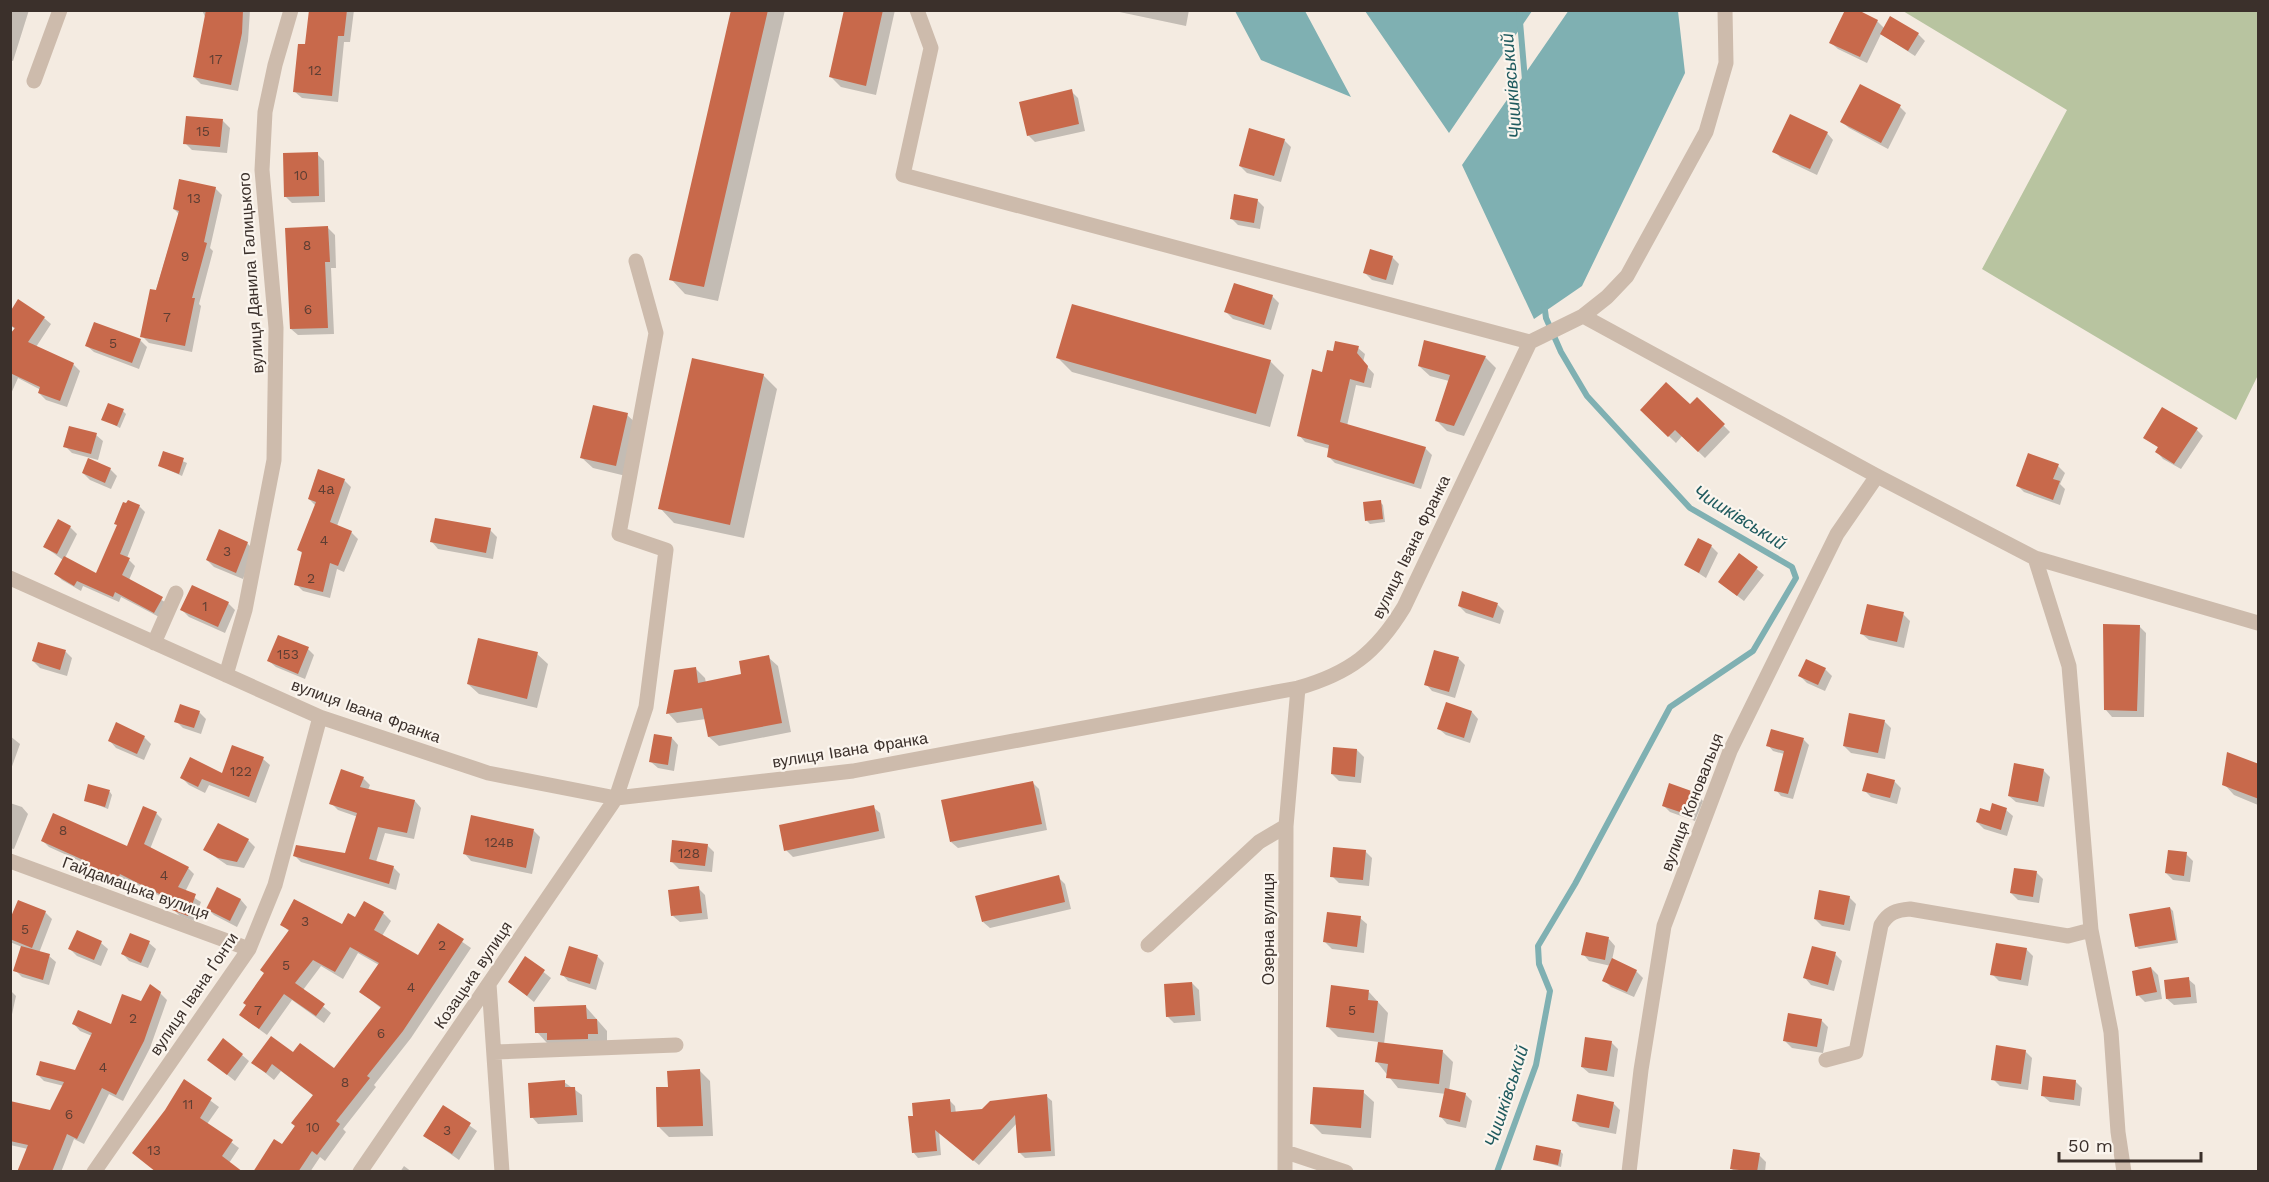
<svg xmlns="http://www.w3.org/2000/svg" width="2269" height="1182" font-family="'Work Sans',sans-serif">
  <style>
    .green { fill: #b8c4a0 }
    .water { fill: #7fb0b2 }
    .shadow { fill: #0003 }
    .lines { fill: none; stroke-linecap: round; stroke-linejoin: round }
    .stream { stroke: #7fb0b2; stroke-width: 6 }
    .building { fill: #c8694b }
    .minor { stroke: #cdbbac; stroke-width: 15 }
    .labels { text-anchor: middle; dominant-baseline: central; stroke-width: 4.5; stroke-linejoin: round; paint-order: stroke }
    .number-label { font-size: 14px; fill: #5e3e33 }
    .street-label { font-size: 16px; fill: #3b302b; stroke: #fbf5ee }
    .water-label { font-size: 18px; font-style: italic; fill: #1f5a5e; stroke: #fbf5ee }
  </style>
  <rect width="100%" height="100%" fill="#f4ebe1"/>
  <path class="green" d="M1903,11H2258V375L2236,420L1982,269L2067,110Z"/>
  <path class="water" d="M1569,10L1678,11L1685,73L1582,286L1534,319L1462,165Z
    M1235,11H1305L1351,97L1261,60Z
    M1365,11H1532L1449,133Z"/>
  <path class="shadow" d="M10,10H29L13,61L10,60Z
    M202,10H250L248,41L238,91L201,84L194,77L206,19Z
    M311,10H354L350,42H344L338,102L302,98L295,92L307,46Z
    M732,10H785L718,301L685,294L671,279Z
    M846,10H895L876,95L841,87L831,77Z
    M1110,10H1189L1186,26Z
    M1877,21L1885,29L1918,34L1925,41L1915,56L1881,34L1867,63L1838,49L1831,43Z
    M1071,91L1078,98L1085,131L1035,142L1028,135Z
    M1900,107L1906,113L1888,149L1849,128L1842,122Z
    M223,121L230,128L227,153L192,150L185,143Z
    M1827,133L1833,140L1817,175L1781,158L1774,151Z
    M1284,140L1291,147L1281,182L1247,173L1240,166Z
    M317,154L324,161L325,202L292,203L285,196Z
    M215,188L222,195L210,248L213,251L199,304L201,306L192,352L149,343L142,336L179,214L174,209Z
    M1257,200L1264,207L1260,229L1238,225L1231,218Z
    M328,228L335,235L336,268H331L334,334L298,335L291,329Z
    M1392,257L1399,264L1393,285L1372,280L1365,273Z
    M1272,296L1279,303L1271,330L1233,319L1226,312Z
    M44,318L51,324L36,347L73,364L80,371L67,407L46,400L39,393L41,390L18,378L10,396V341L16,330L10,325Z
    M140,340L147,347L139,369L94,352L87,346Z
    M1358,348L1365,354L1363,362L1374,374L1371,388L1356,385L1347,426L1425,448L1432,455L1421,489L1335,463L1328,456L1330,449L1305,442L1299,435L1334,353Z
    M1485,357L1496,368L1464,436L1447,431L1436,420L1449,381L1430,376L1419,366Z
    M1058,358L1270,361L1284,375L1270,427L1072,372Z
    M763,375L777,389L744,538L674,523L660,508Z
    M1697,399L1730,432L1705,458L1682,436L1676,443L1642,410L1690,406Z
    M123,411L126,414L120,428L103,419Z
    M627,415L638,425L626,476L593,468L582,458Z
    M2197,430L2203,436L2181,469L2163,459L2157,452L2159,448L2145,438Z
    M96,435L103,441L98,460L72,453L65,446Z
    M164,453L187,463L182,476L160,466Z
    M2058,466L2065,473L2060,484L2065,489L2060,505L2024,492L2017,485Z
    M110,469L117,476L111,489L90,480L83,473Z
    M344,480L351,487L337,526L351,532L358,539L344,572L337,569L330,598L303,591L296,584L303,554L298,549L316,506L309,499Z
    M1380,502L1383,505L1385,522L1370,524L1367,521Z
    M139,506L145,512L127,558L135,566L129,580L168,604L161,618L121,597L119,602L83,586L81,591L62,580L56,574L63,560L45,547L70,527L77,534L65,558L96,575L118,526Z
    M490,530L497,537L493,559L438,549L432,542Z
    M247,543L254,550L243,579L214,567L207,560Z
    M1711,546L1718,553L1706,578L1686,565Z
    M1740,555L1764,575L1744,601L1727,588Z
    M1463,593L1498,605L1504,611L1500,624L1466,613L1459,606Z
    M228,603L235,610L225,633L189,617L182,610Z
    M1903,614L1910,621L1904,648L1869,640L1862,634Z
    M2139,626L2146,633L2144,717H2112L2106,710Z
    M39,643L66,652L72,658L67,676L40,668L33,661Z
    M308,649L314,655L305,679L276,667L269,661Z
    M537,654L548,664L537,708L479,694L468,684Z
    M768,657L778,666L791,732L719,746L709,737L706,719L677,723L668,713L695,668L705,678L706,683L743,675Z
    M1458,658L1465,665L1455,698L1432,691L1426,684Z
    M1825,669L1832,676L1825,691L1807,683L1800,676Z
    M199,712L206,719L201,734L183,728L176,721Z
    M1472,712L1478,719L1470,743L1446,735L1439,729Z
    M1884,721L1891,728L1885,759L1851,753L1844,746Z
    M1772,730L1804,740L1809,745L1793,799L1781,796L1776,790L1784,754L1773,751L1768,745Z
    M10,736L20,744L10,772Z
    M144,737L151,744L144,760L116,748L110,741Z
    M672,738L678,745L674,771L658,768L651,762Z
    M233,747L263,759L270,765L256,803L209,785L205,793L189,785L182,778L223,775Z
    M1357,750L1364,757L1361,783L1339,781L1332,774Z
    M2258,765V805L2234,795L2224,784Z
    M2043,770L2050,777L2044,807L2016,802L2009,796Z
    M363,778L370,785L368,790L415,801L421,808L414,839L385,833L376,862L393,867L400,874L396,890L301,862L295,856L347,855L358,817L338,810L331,803Z
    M1894,781L1901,788L1897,804L1871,797L1864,790Z
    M1032,782L1039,789L1047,830L958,848L951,842Z
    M110,792L112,795L108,809L85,800Z
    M1696,794L1703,801L1695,821L1670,812L1664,806Z
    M10,803L22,807L28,814L14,849L10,848Z
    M873,807L880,813L885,838L793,857L786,850Z
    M2006,810L2013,816L2007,836L1984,829L1977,822L1991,812Z
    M156,813L162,819L150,849L188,868L194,874L185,892L201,902L194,921L180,916L174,910L176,904L126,879L123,886L96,874L91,866L49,847L42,840L128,848Z
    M219,825L248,840L255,847L244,868L227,865L205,850Z
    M534,831L540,837L532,874L471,861L465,854Z
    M707,845L714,852L712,872L679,869L672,862Z
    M1365,851L1372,858L1369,886L1339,883L1332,876Z
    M2186,854L2193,861L2190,882L2173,880L2166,873Z
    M2036,872L2043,879L2039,903L2018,900L2011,893Z
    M1058,877L1065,884L1071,909L990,928L983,922Z
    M698,888L705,895L708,919L680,922L673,916Z
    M218,889L241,900L247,907L237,927L214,915L208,909Z
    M1849,897L1856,904L1850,931L1822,926L1815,919Z
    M2170,908L2173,911L2178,943L2139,949L2136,946Z
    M45,912L52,919L39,953L49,956L56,962L49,985L22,977L15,970L22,947L10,942V923Z
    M383,913L391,921L382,936L418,957L438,925L471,948L411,1038L374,1085L376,1087L343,1129L346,1132L325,1161L320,1157L310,1172H255L282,1146L314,1096L281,1071L274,1080L253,1063L294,1054L335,1070L382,1009L361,992L379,965L358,953L343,979L321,966L303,990L331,1013L324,1023L292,1000L267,1035L249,1022L241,1015L290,932L282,925L342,926L356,919Z
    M1360,918L1367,924L1364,953L1332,949L1325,942Z
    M77,932L101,943L108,949L101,966L77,956L70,949Z
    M1609,939L1615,946L1612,960L1636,971L1643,978L1634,997L1611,987L1604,980L1611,966L1589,961L1583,954Z
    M149,943L156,949L148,968L129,961L123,954Z
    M570,948L598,957L604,963L596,990L568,981L562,974Z
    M2026,949L2033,956L2028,986L1999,981L1992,974Z
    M1835,954L1842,961L1834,991L1811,985L1805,978Z
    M526,958L551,978L534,1002L510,982Z
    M2151,968L2158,975L2162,999L2145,1002L2138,995Z
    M2188,979L2195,985L2197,1003L2174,1005L2167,999Z
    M1192,983L1199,990L1201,1021L1174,1023L1167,1016Z
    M10,990L16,996L11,1019H10Z
    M1369,992L1388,1013L1384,1044L1442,1051L1453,1062L1449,1091L1465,1094L1472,1101L1466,1128L1447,1124L1441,1117L1446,1094L1398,1088L1377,1062L1379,1042L1338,1037L1328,1027Z
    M160,993L167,1000L150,1048L123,1101L109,1094L84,1144L74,1139L61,1172H41L28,1149L10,1145V1103L51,1112L64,1086L44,1081L37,1074L75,1072L92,1036L80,1031L74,1024L112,1026Z
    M586,1007L607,1031V1044L547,1043L537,1032Z
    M1821,1020L1828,1027L1823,1053L1792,1048L1785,1041Z
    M1611,1042L1618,1049L1614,1077L1589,1073L1582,1067Z
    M2025,1051L2032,1058L2028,1090L2000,1086L1993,1079Z
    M242,1055L249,1061L235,1081L209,1060Z
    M700,1071L710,1081L713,1136L669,1137L659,1127L669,1088Z
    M184,1081L219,1107L207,1124L239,1148L229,1163L167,1111Z
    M2075,1081L2082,1088L2080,1106L2050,1102L2043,1096Z
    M564,1082L582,1095L583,1122L538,1124L532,1117Z
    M1363,1092L1374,1102L1371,1138L1322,1134L1312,1124Z
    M1046,1096L1052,1101L1055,1156L1025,1158L1019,1152L1017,1123L979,1165L939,1132L941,1155L918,1158L913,1152L950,1101L955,1106L956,1114L983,1111Z
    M1613,1103L1620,1110L1616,1134L1580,1127L1573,1120Z
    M444,1107L477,1131L459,1160L425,1136Z
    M1560,1151L1563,1154L1561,1167L1534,1159Z
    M1759,1155L1766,1162L1765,1172H1735L1731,1168Z
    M404,1166L412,1172H400Z"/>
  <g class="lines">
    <path class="stream" d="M1519,10L1525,80
      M1497,1172L1536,1065L1550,991L1539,964L1538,946L1575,884L1670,707L1753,651L1796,578L1792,567L1690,508L1587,396L1561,352L1546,318L1544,303"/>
  </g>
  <path class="building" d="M206,10H243L242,33L231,85L193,77Z
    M309,10H347L344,36H338L332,96L293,92L298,44H305Z
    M731,10H768L704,287L669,280Z
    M844,10H883L866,86L829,77Z
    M1845,10H1858L1878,20L1860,57L1829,43Z
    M1890,16L1919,33L1908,51L1880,34Z
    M1860,84L1901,105L1881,143L1840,122Z
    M1072,89L1079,124L1027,136L1019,102Z
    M1790,114L1828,132L1810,169L1772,152Z
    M186,116L223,119L220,147L183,144Z
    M1249,128L1285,139L1274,176L1239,166Z
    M318,152L319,196L284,197L283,153Z
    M179,179L216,187L204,242L207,243L192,298H195L185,346L140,337L150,289L156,290L179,211L173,209Z
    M1234,194L1258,199L1254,223L1230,219Z
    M328,226L330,262H325L328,328L290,329L285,228Z
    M1370,249L1393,256L1386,280L1363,273Z
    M1234,283L1273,295L1264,325L1224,312Z
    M18,299L45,317L28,342L74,363L60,401L38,393L40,387L10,373V334L15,328L10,325V312Z
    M1072,304L1271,360L1256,414L1056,358Z
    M94,322L141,339L132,363L85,346Z
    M1424,340L1486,356L1454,426L1435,421L1450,375L1418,366Z
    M1335,341L1359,346L1357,353L1368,366L1364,383L1350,379L1340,422L1426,447L1414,484L1327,457L1329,445L1297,436L1312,369L1322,372L1327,350L1333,351Z
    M692,358L764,374L730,525L658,509Z
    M1666,382L1690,404L1697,397L1725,424L1698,452L1675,430L1668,437L1640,410Z
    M108,403L124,409L117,426L101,420Z
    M593,405L628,413L616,466L580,458Z
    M2162,407L2198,428L2174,464L2155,452L2158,447L2143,438Z
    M69,426L97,433L91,454L63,447Z
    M163,451L184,458L179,474L158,466Z
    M2028,453L2059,464L2053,479L2060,481L2053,500L2016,486Z
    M88,458L111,468L105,483L82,473Z
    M318,469L345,479L330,522L352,531L338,566L330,563L323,592L294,585L302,552L297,550L316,502L308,499Z
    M128,500L140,505L120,554L130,558L122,575L163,597L154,613L115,592L113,597L77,581L74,586L54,574L64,556L96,573L117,525L114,524L123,502L126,503Z
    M1381,500L1383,519L1365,521L1363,502Z
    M435,518L491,528L486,553L430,542Z
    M58,519L71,526L57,554L43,547Z
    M219,529L248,542L236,573L206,560Z
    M1698,538L1712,545L1699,573L1684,565Z
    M1739,553L1758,567L1737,596L1718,582Z
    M192,585L229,602L218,627L180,610Z
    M1462,591L1498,603L1493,618L1458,606Z
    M1867,604L1904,612L1897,642L1860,634Z
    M2103,624L2140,625L2137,711L2104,710Z
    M278,635L309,647L298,674L267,661Z
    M478,638L538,652L527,699L467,684Z
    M38,642L66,650L60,670L32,661Z
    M1434,650L1459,657L1449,692L1424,685Z
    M769,655L782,723L708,737L702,708L666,714L674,670L696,667L698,683L741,674L739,661Z
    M1806,659L1826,668L1818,685L1798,676Z
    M1446,702L1472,711L1464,738L1437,729Z
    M180,704L200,711L194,728L174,722Z
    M1849,713L1885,720L1878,753L1843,746Z
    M116,722L145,736L137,754L108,741Z
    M1771,729L1804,738L1788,794L1774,791L1784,751L1766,746Z
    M654,734L672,737L668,765L649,762Z
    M232,745L264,757L249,797L202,779L198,787L180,778L190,757L222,773Z
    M1333,747L1357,749L1355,777L1331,774Z
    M2227,752L2259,764V799L2222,785Z
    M2014,763L2044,769L2038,802L2008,796Z
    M341,769L364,777L360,787L415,800L407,833L378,827L369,859L394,866L389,884L293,856L296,845L345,853L357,813L329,804Z
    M1867,773L1895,780L1890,798L1862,791Z
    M1033,781L1042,824L950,842L941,800Z
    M1669,783L1697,793L1689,815L1662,806Z
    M88,784L110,790L105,807L84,801Z
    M1992,803L2007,808L2001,830L1976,822L1980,808L1990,811Z
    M874,805L879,831L784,851L779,825Z
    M143,806L157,812L144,844L189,867L178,887L196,894L188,916L172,910L175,902L120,874L117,881L88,868L90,863L41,841L53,813L127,846Z
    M471,815L534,829L526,868L463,854Z
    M218,823L249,839L237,862L218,858L203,850Z
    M672,840L708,844L705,866L670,862Z
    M1333,847L1366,850L1363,880L1330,877Z
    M2168,850L2187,852L2184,876L2165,873Z
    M2014,868L2037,871L2033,897L2010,893Z
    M1059,875L1065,902L982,922L975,896Z
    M699,886L702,913L671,916L668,890Z
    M217,887L241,899L230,921L206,909Z
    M1819,890L1850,896L1844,925L1814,919Z
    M294,899L342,924L348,913L355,917L364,901L384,912L374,930L418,955L438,923L464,939L403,1031L367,1076L370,1078L336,1121L340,1124L317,1155L312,1151L298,1172H253L274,1139L282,1144L295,1126L291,1123L313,1095L272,1064L266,1073L251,1063L271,1036L293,1052L300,1043L334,1068L381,1007L359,992L379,963L350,947L335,972L313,960L295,983L325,1004L316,1016L284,994L259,1029L239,1015L246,1005L243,1003L264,973L260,970L289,930L280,925Z
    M18,900L46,911L32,948L10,939V919Z
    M2170,907L2176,940L2135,947L2129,914Z
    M1327,912L1361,916L1357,947L1323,942Z
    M77,930L102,941L94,960L68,949Z
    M1586,932L1609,937L1605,960L1581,955Z
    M130,933L150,941L141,963L121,954Z
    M1996,943L2027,948L2021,980L1990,975Z
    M21,946L50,954L43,980L13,971Z
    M569,946L598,955L590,984L560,975Z
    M1812,946L1836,952L1828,985L1803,978Z
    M525,956L545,970L527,996L508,982Z
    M1612,958L1637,970L1627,992L1602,981Z
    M2151,967L2157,992L2136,996L2132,971Z
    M2189,977L2191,997L2166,999L2164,980Z
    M1192,982L1195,1015L1166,1017L1164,984Z
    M150,984L161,992L144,1041L116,1095L102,1088L77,1139L67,1134L52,1172H17L28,1145L10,1141V1101L50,1110L64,1082L36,1075L40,1061L75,1070L92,1033L72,1024L78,1010L111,1024L122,994L141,1001Z
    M1331,985L1369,990L1368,1000L1378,1001L1374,1033L1326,1027Z
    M586,1005L587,1019H597L598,1034H588V1039L547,1040V1033H535L534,1007Z
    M1788,1013L1822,1019L1817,1047L1783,1041Z
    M1585,1037L1612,1041L1607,1071L1581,1067Z
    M223,1038L243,1054L227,1075L207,1060Z
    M1378,1042L1443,1050L1439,1084L1386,1078L1388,1064L1375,1062Z
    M1996,1045L2026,1050L2021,1084L1991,1080Z
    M700,1069L703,1126L657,1127L656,1087H668L667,1071Z
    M2043,1076L2076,1080L2074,1100L2041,1096Z
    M184,1079L212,1098L200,1118L233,1140L222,1156L243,1172H156L132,1153L165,1110Z
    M565,1080V1087H575L577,1115L530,1118L528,1083Z
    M1313,1087L1364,1090L1361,1128L1310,1124Z
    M1445,1088L1466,1093L1460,1122L1439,1117Z
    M1047,1094L1051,1151L1018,1153L1015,1115L973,1161L935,1130L937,1151L912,1153L908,1116H913L912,1103L950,1099L951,1112L982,1109L990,1101Z
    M1577,1094L1614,1102L1609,1128L1572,1121Z
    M443,1105L471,1123L452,1154L423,1136Z
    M1536,1145L1561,1150L1558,1165L1533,1160Z
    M1733,1149L1760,1153L1757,1172L1730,1169Z"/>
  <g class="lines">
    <path class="minor" d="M917,10L931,48L903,175L1530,342L1583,316L1607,297L1627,276L1706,132L1726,63L1725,10
      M34,81L60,10
      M1583,316L1877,476L2035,558L2258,623
      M2035,558L2069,666L2091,930L2111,1032L2118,1132L2124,1172
      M10,578L320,717L488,773L616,798L853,771L1298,688C1350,673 1376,653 1404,607L1530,342
      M154,643L176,593
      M226,675L245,610L274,460L276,328L262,170L265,112L275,65L291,10
      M10,861L249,949
      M1148,945L1259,842L1286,826
      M489,984L502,1172
      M494,1052L676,1045
      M1826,1060L1856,1052L1881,925C1888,913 1896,910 1910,909L2068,936L2091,930
      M1286,1152L1346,1172
      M94,1172L249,949L275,885L320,717
      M360,1172L616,798L646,707L666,550L619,534L656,333L636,261
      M1285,1172L1286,826L1298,688
      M1629,1172L1641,1070L1664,926L1730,751L1837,534L1877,476"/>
  </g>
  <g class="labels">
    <g class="number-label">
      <text x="216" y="59">17</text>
      <text x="315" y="70">12</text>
      <text x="203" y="131">15</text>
      <text x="301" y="175">10</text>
      <text x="194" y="198">13</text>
      <text x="307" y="245">8</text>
      <text x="185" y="256">9</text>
      <text x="308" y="309">6</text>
      <text x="167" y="317">7</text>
      <text x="113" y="343">5</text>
      <text x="326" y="489">4а</text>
      <text x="324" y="540">4</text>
      <text x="227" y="551">3</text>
      <text x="311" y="578">2</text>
      <text x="205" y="606">1</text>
      <text x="288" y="654">153</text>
      <text x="241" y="771">122</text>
      <text x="63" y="830">8</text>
      <text x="499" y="842">124в</text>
      <text x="689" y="853">128</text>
      <text x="164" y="875">4</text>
      <text x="305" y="921">3</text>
      <text x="25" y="929">5</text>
      <text x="442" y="945">2</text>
      <text x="286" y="965">5</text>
      <text x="411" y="987">4</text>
      <text x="258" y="1010">7</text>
      <text x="1352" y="1010">5</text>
      <text x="133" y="1018">2</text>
      <text x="381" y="1033">6</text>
      <text x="103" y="1067">4</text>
      <text x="345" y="1082">8</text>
      <text x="188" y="1104">11</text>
      <text x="69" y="1114">6</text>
      <text x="313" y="1127">10</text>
      <text x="447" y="1130">3</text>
      <text x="154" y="1150">13</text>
    </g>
    <g class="street-label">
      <text transform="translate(251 273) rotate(-94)">вулиця Данила Галицького</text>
      <text transform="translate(1411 547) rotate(-64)">вулиця Івана Франка</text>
      <text transform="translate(366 711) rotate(20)">вулиця Івана Франка</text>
      <text transform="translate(850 750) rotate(-9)">вулиця Івана Франка</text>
      <text transform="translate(1692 802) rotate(-69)">вулиця Коновальця</text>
      <text transform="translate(136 888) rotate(20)">Гайдамацька вулиця</text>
      <text transform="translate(1268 929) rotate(-90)">Озерна вулиця</text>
      <text transform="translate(473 975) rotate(-56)">Козацька вулиця</text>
      <text transform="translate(194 994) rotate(-56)">вулиця Івана Ґонти</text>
    </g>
    <g class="water-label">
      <text transform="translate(1511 86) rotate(-95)">Чишківський</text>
      <text transform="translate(1740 517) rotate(32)">Чишківський</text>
      <text transform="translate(1506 1096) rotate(-72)">Чишківський</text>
    </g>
  </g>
  <rect width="2269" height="1182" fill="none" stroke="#3b302b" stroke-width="24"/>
  <path d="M2059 1152v9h142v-9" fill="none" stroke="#3b302b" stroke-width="3"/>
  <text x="2068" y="1152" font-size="18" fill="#3b302b" stroke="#fbf5ee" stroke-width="4.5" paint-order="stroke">50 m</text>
</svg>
